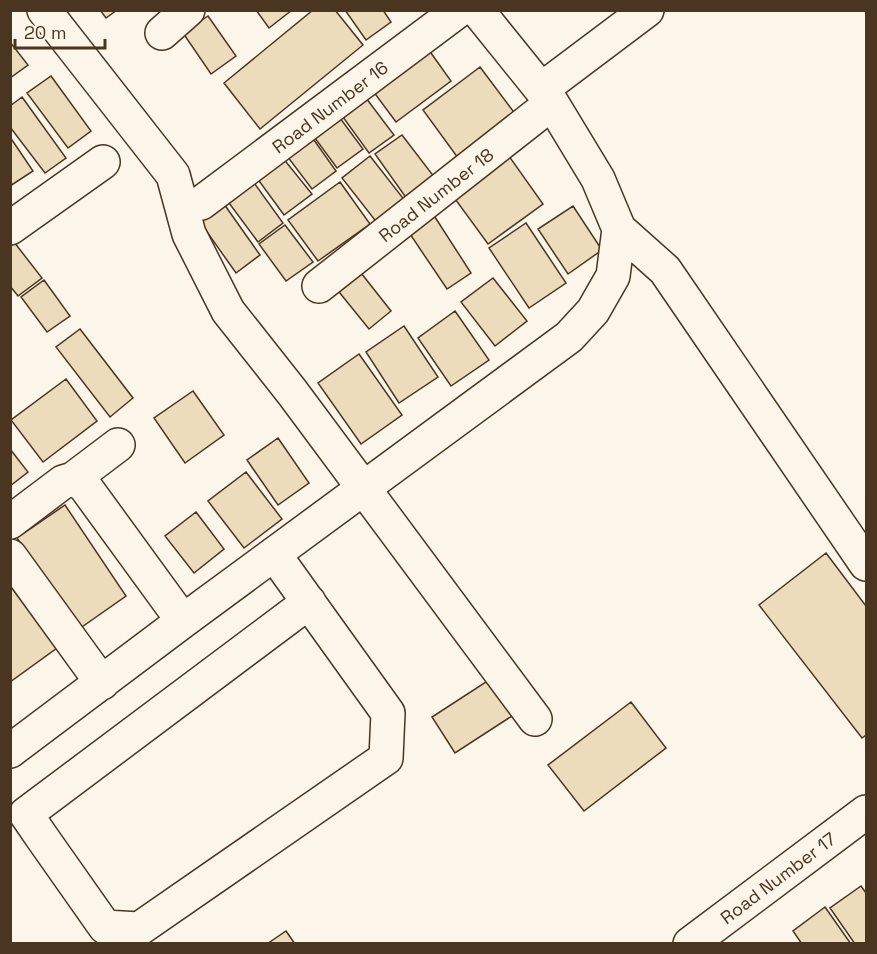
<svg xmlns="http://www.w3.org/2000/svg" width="877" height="954" font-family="'Space Grotesk',sans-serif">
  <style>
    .building { fill: #ecdcbc; stroke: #4a3520; stroke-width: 1.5 }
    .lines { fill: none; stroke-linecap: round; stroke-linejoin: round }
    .minor-casing { stroke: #4a3520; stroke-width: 36 }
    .minor { stroke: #fbf6e9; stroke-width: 33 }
    .labels { text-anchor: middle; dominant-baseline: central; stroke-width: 4.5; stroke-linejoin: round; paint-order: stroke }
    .street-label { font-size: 18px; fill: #4a3520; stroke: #fbf6e9 }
  </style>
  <rect width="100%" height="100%" fill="#fbf6e9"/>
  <path class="building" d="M100,10H117L106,18Z
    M256,10H292L269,28Z
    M313,10H335L363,45L260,129L224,83Z
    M345,10H383L391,22L366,40Z
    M208,16L236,56L211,74L183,33Z
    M10,42L28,65L10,78Z
    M426,46L451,81L396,122L370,87Z
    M480,67L516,115L458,158L423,110Z
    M51,76L91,131L68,148L27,93Z
    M363,94L394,135L369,153L340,113Z
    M22,97L66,158L45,173L10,127V106Z
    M334,110L363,149L337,168L309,130Z
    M309,133L336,171L312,189L284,152Z
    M402,135L435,178L407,199L375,154Z
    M10,137L33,171L10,186Z
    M278,152L312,194L284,215L254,174Z
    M506,152L543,204L488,244L450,192Z
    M370,156L406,202L378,224L342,178Z
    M252,180L283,223L258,242L226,199Z
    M340,182L370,224L318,261L288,220Z
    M224,204L260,255L236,273L200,222Z
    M573,206L602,250L568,274L538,229Z
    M433,214L471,273L447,289L408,231Z
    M526,223L566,283L529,308L489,248Z
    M285,225L313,262L286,281L259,244Z
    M14,242L42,278L18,296L10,286V245Z
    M354,264L391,311L369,329L331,282Z
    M493,278L527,321L495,346L461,302Z
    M44,280L70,316L47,332L21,297Z
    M455,311L489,360L451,386L418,338Z
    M404,326L438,377L399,403L366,352Z
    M80,329L133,398L110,417L56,347Z
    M359,354L402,415L361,444L318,383Z
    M66,379L97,421L43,462L11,420Z
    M193,391L224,435L185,463L154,418Z
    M278,438L309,483L278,505L247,460Z
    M10,449L28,472L10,486Z
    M246,472L282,519L244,548L208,501Z
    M65,505L126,596L79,629L17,538Z
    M196,512L224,549L194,573L165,536Z
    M826,553L866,606V735L862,738L759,605Z
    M10,585L57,648L10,682Z
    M492,678L515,714L455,753L432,717Z
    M631,702L666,748L584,811L548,765Z
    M861,886L866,893V944H855L830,908Z
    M825,907L851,944H802L793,931Z
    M286,931L295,944H267Z"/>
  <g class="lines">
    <defs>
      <path id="minor" d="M44,10L173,175L189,234L228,311L292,392L535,719
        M162,33L188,10
        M542,89L647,10
        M201,203L459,10
        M10,228L103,162
        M619,229L665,270L866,564
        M319,286L552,103
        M73,479L118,445
        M10,522L63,482L73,479L84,485L183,621
        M274,554L388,713L386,758L139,929L105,927L41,836L26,814L309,602
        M10,556L102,683
        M10,751L183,621L569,337L593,311L613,276L619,229L598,179L552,103L477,10
        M690,944L866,812"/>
    </defs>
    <use href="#minor" class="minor-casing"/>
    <use href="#minor" class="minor"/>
  </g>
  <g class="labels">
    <g class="street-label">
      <text transform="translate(330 107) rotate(-37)">Road Number 16</text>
      <text transform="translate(436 195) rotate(-38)">Road Number 18</text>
      <text transform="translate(778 878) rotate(-37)">Road Number 17</text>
    </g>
  </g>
  <rect width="877" height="954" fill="none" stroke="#4a3520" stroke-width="24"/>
  <path d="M15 39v9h90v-9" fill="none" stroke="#4a3520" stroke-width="3"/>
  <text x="24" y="39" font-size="18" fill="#4a3520" stroke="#fbf6e9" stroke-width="4.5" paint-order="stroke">20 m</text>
</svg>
